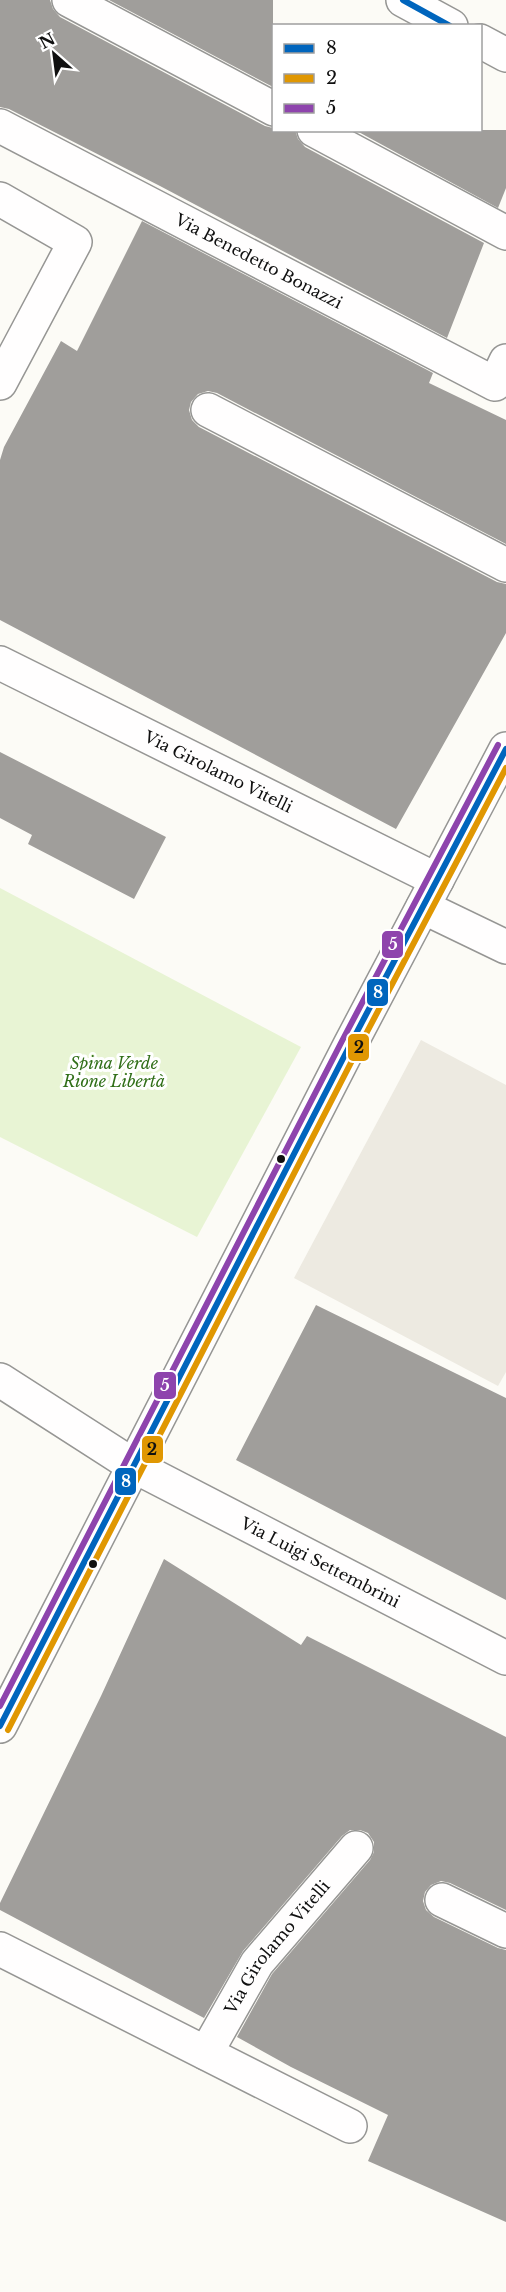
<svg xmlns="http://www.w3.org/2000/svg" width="506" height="2292" font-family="'Libre Baskerville',serif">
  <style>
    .green { fill: #e8f4d4 }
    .plaza { fill: #edeae1 }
    .building { fill: #a09e9b }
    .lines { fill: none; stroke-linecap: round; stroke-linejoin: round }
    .minor-casing { stroke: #969694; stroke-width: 36 }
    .minor { stroke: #fffefe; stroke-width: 33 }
    .bus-1-casing { stroke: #fff; stroke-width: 10 }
    .bus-2-casing { stroke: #fff; stroke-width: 10 }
    .bus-3-casing { stroke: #fff; stroke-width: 10 }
    .bus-1 { stroke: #0065bd; stroke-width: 6 }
    .bus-2 { stroke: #e09702; stroke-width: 6 }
    .bus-3 { stroke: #8e44ad; stroke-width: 6 }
    .bus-dot { fill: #101010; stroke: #fff; stroke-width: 2 }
    .labels { text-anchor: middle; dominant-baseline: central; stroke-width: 6; stroke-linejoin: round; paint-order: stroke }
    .street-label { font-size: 16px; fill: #101010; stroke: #fff }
    .park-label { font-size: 16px; font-style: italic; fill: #316f19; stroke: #fff }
    .line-badge { stroke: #fff; stroke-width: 2 }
    .badge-label { font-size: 16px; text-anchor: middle; font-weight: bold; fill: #fff }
    .pale-badge-label { font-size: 16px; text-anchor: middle; font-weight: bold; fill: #111 }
  </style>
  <rect width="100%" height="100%" fill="#fcfbf6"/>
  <path class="green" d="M0,888L301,1047L197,1237L0,1137Z"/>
  <path class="plaza" d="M421,1040L506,1085V1372L498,1386L294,1278Z"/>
  <path class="building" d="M0,0H50L53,9L60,17L265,126L273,128V130H295L298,139L305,147L484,243L447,338L160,186L9,109L0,107Z
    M109,0H273V87Z
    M355,130H506V188L498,208Z
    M142,221L433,373L429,383L506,420V544L217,393L208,391L198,394L191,402L189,410L192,420L199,427L497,582L506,584V633L396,829L0,620V460L4,447L61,341L77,351Z
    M0,752L166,837L134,899L28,844L32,835L0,818Z
    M316,1305L506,1398V1600L236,1460Z
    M164,1559L301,1645L307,1636L506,1737V1910L450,1883L441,1881L431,1885L425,1892L423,1901L426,1910L434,1917L498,1948L506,1950V2222L368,2161L388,2115L291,2067L237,2037L272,1974L370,1860L374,1852V1842L368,1833L360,1830H350L342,1836L243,1951L204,2018L0,1910V1903L101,1696Z"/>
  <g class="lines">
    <defs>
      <g id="minor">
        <path d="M69,0L274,109"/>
        <path d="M403,0L451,26"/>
        <path d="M480,41L506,55"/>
        <path id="s1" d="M0,126L495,384L506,361"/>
        <path d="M314,130L506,233"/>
        <path d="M0,199L75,242L0,383"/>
        <path d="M208,410L506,565"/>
        <path id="s2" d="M0,663L437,880"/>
        <path d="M423,907L506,947"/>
        <path id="s3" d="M0,1380L134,1466L506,1658"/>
        <path d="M0,1726L350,1045L506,749"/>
        <path d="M442,1900L506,1931"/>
        <path d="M0,1949L350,2126"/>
        <path id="s4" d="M206,2053L257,1963L356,1848"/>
      </g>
    </defs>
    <use href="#minor" class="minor-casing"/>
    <use href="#minor" class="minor"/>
    <defs>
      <path id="bus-1" d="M403,0L450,26
        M0,1726L350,1045L506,749"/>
      <path id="bus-2" d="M8,1730L358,1049L506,768"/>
      <path id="bus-3" d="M0,1706L342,1041L498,745"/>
    </defs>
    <use href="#bus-1" class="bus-1-casing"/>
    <use href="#bus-2" class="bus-2-casing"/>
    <use href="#bus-3" class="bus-3-casing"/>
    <use href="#bus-1" class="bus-1"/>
    <use href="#bus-2" class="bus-2"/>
    <use href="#bus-3" class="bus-3"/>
  </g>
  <g class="bus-dot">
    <circle cx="281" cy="1159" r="5"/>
    <circle cx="93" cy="1564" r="5"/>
  </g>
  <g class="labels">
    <g class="street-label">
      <text stroke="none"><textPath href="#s1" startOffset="292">Via Benedetto Bonazzi</textPath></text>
      <text stroke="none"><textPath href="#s2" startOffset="244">Via Girolamo Vitelli</textPath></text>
      <text stroke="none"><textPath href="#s3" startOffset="369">Via Luigi Settembrini</textPath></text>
      <text stroke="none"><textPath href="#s4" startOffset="128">Via Girolamo Vitelli</textPath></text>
    </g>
    <g class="park-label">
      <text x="114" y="1063">Spina Verde<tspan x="114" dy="18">Rione Libertà</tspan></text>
    </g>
  </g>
  <g class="line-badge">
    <rect x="381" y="930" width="23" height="29" rx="6" fill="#8e44ad"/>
    <rect x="366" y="978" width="23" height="29" rx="6" fill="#0065bd"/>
    <rect x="347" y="1033" width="23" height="29" rx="6" fill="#e09702"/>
    <rect x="153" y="1371" width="24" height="29" rx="6" fill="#8e44ad"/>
    <rect x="141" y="1435" width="23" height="29" rx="6" fill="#e09702"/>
    <rect x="114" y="1467" width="23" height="29" rx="6" fill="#0065bd"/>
  </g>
  <g class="badge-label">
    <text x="393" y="950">5</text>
    <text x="378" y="998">8</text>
    <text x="165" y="1391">5</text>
    <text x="126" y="1487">8</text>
  </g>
  <g class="pale-badge-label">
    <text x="359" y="1053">2</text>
    <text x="152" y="1455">2</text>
  </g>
  <rect x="272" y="24" width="210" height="108" fill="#ffffff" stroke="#9f9f9f" stroke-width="1.5"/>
  <rect x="284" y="44" width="30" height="9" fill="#0065bd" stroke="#9f9f9f" stroke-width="1.5"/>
  <text x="326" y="54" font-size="18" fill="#101010">8</text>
  <rect x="284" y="74" width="30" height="9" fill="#e09702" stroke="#9f9f9f" stroke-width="1.5"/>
  <text x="326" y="84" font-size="18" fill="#101010">2</text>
  <rect x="284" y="104" width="30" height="9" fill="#8e44ad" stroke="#9f9f9f" stroke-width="1.5"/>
  <text x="326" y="114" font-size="18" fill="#101010">5</text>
  <g transform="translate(54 54) rotate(332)" stroke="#ffffff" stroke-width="4.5" paint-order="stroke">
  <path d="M0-4.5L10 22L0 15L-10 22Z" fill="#101010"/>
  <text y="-9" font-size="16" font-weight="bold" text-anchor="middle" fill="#101010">N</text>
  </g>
</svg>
